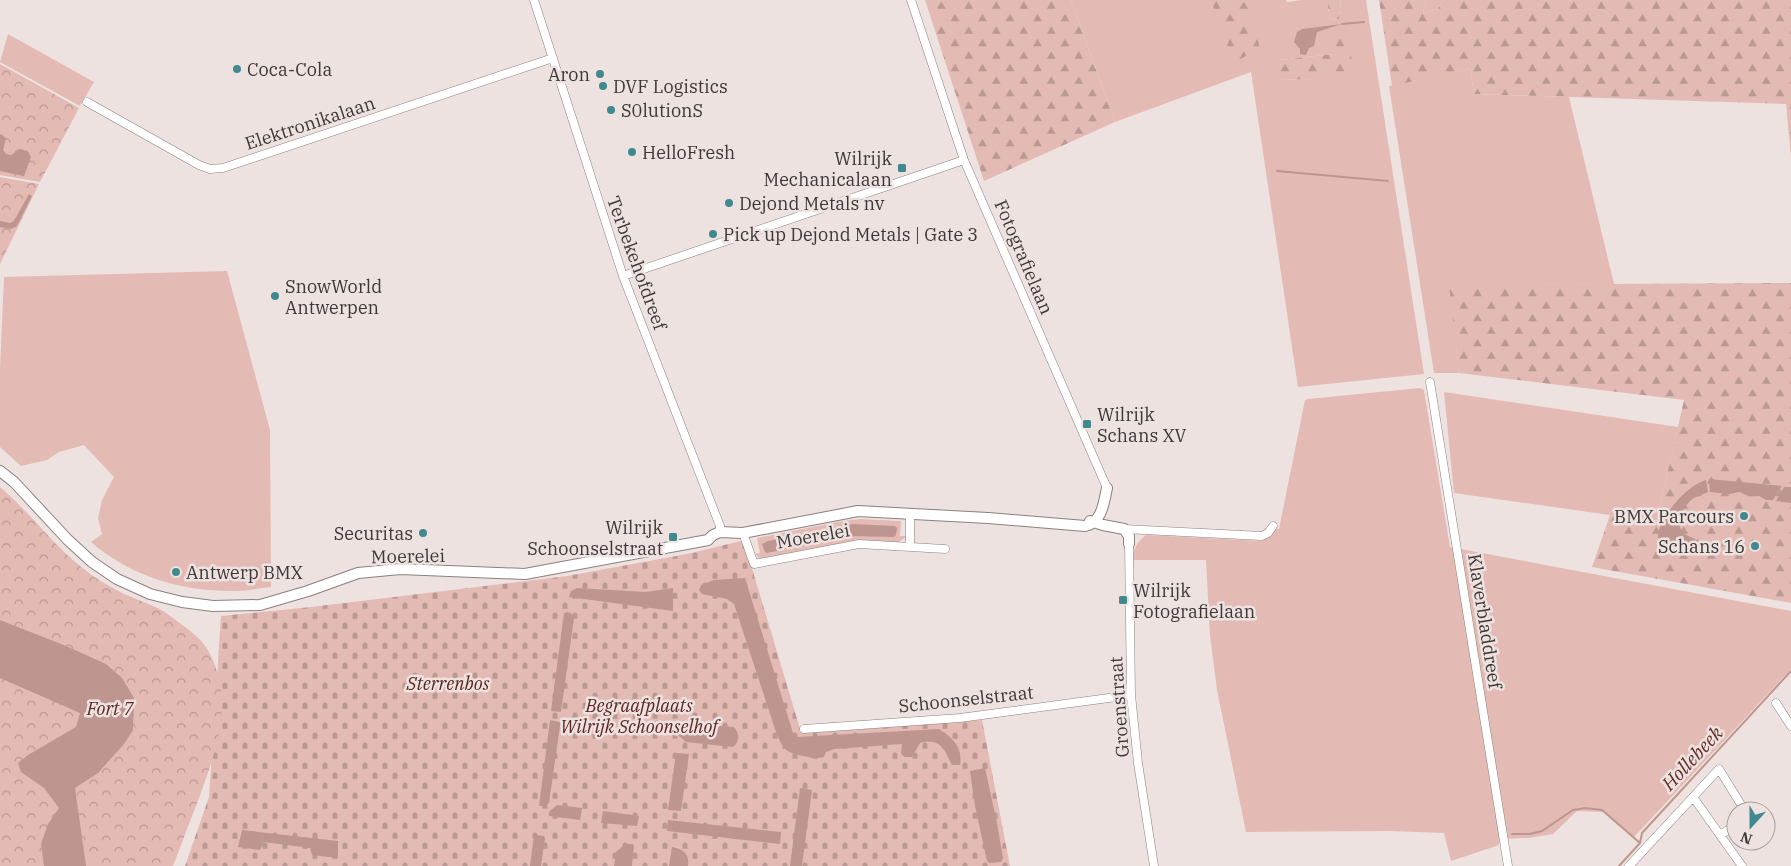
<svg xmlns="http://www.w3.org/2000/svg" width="1791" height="866" font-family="'IBM Plex Serif',serif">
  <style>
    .green { fill: #e4bab4; fill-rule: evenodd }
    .forest { fill: url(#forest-firs) }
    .cemetery { fill: url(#cemetery-stones) }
    .park { fill: url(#park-crowns) }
    .water { fill: #be968f }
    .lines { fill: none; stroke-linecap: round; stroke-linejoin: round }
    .stream { stroke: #be968f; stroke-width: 2 }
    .minor-casing { stroke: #8b807e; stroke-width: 9 }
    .tertiary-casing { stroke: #8b807e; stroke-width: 12 }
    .minor { stroke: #fff; stroke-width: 8 }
    .tertiary { stroke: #fff; stroke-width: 10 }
    .poi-dot { fill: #41898f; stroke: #eee2e0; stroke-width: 2 }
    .labels { text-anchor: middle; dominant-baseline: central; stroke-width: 5; stroke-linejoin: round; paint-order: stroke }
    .poi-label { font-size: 18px; fill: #3d3837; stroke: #eee2e0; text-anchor: start }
    .street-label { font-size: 18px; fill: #3d3837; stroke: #eee2e0 }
    .park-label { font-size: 18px; font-style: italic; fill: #5c2620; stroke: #eee2e0 }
    .water-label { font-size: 19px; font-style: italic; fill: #642e27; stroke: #eee2e0 }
  </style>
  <defs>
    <pattern id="forest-firs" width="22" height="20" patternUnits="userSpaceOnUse" patternTransform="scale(1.25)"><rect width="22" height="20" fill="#e4bab4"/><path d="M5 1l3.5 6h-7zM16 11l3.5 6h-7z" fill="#ba9893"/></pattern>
    <pattern id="cemetery-stones" width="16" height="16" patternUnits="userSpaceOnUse" patternTransform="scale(1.25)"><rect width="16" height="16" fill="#e4bab4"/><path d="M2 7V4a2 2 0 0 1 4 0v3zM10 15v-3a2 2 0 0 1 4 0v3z" fill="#ba9893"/></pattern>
    <pattern id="park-crowns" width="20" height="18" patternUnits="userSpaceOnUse" patternTransform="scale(1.25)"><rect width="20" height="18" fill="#e4bab4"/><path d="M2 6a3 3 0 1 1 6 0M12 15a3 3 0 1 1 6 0" fill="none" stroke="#ba9893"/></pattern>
  </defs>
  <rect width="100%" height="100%" fill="#eee2e0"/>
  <path class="green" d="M1071,0H1286L1287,2L1302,0H1327L1330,20L1339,19L1341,0H1366L1424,374L1298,387L1251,72L1115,122ZM1334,54L1329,75L1312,79L1280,80V60Z
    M1426,0H1443L1438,9L1423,13Z
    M8,34L94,82L80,106L0,62Z
    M1470,68L1474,94L1569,97L1614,284L1450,286L1459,373H1434L1389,86Z
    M227,271L270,430L271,587C259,588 248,591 236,591C184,592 131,577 91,542L102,534L98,518L102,500L114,477L84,445L59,452L47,460L21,466L0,447V369L4,277Z
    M1420,388L1424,390L1450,547L1791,611V669L1634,837L1604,812L1577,811L1553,834L1529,838L1499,839V845L1451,861L1444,833L1390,831L1246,832L1217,690L1210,635L1206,560H1133C1133,549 1137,542 1146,535L1262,541L1265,528L1279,529L1305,400L1308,399Z
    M1444,392L1678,427L1656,524L1610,515L1454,493Z
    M860,519L901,521L900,536H906L905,538L897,543L854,541L761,559L755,554L760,553L757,538L843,521Z"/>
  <path class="forest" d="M925,0H1071L1115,122L984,181Z
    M1214,0H1234L1237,4L1248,1L1260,49L1234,62L1223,60L1231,33C1220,25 1216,14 1211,1Z
    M1327,0H1341L1339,19L1330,20Z
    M1379,0H1426L1423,13L1438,9L1443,0H1791V158L1786,104L1474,94L1470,68L1392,86Z
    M1346,28L1354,72L1312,79L1280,80L1274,67L1280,60L1334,54L1331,30Z
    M1791,283V603L1592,567L1610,515L1656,524L1684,400L1459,373L1449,285Z"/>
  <path class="cemetery" d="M741,541L751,565L801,732L982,720L1010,866H185L209,797L221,616L311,607L567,576L687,554Z"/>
  <path class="park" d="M0,64L79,108L40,182L0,175Z
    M0,177L39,184L0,264Z
    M0,487C33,515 57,551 93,576C104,583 117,591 129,596C145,603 160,607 173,618C185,627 202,638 209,652C235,701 216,751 199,798C190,821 182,843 173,866H0Z"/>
  <path class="water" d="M1342,24L1317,32L1314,46L1309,48L1306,55L1300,54V49L1294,42L1297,32L1302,29Z
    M1,134L6,138L3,150L6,154L11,155L20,149L28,151L31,157L24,176L0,171V135Z
    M29,194L32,196L17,226L11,229L0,227V221L10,223L14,221Z
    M1709,479L1782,486L1773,500H1766L1759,496H1748L1740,492L1729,494L1710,492Z
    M1706,480L1708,492C1702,495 1694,497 1690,501C1682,509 1674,524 1684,533C1689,538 1696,537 1700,544L1698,546L1681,542L1664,541L1658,538C1657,519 1688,484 1706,480Z
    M1784,487H1791V503L1776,501Z
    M853,524L895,526L897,528L896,535L894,537L847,536L767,553L765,552L762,544L768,541Z
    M745,578L793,733L796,737L939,729C953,738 963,747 960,765H952C944,749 941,738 920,743L912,757H905L901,754L902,744L834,749L826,752L824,757C817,759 811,758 804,756C784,753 782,747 775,729L734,604L727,599L702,594L699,590L701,585L714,580Z
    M577,588L646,592L673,588V611L569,597L571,591Z
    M568,612L572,614L574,618L561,712L551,711L564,613Z
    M0,620L66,646L106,664L122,678L134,698L133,730L124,744L98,773L75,788L86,866H44L41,844L48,824L59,808L44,788L21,772L18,763L28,755L76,727L80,713L0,678Z
    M550,720L560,722V726L549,803L546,806H539Z
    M685,723L734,727C740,734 740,741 733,747L686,742L679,736L680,728Z
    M676,753L689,754L681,811L668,810Z
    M985,768L997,823L1003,858L1001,862L990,863L987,861L975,806L970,771Z
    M800,788L812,790L802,866H790Z
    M557,805L582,808L580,820L549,816V812Z
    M603,811L639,816L637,826L601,823Z
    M668,820L781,832L780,844L667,831Z
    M242,830L338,841V858L312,855L310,848L264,842L260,850L238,847Z
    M534,835L544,836L545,838L541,866H530Z
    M625,844H633L634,846L632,866H614L616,852Z
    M672,847C683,849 690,854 688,866H669Z"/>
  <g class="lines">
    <path class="stream" d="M1342,24L1364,22
      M1277,171L1388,181
      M1512,834H1530L1542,831L1573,810L1585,808L1602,810L1640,843
      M1619,866L1640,843L1642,833L1791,671"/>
    <defs>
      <path id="minor" d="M534,0L623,276L720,526V532
        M911,0L964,160L1107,488
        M87,102L199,165L210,169L223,168L553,58
        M623,276L964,160
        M1430,382L1508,866
        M1124,529L1262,536L1268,533L1273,526
        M743,533L754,564L859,544L945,549
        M1129,544L1131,695L1138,763L1154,866
        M910,547V514
        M1776,703L1791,726
        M804,729L960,718L1131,695
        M1693,797L1742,866
        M1720,835L1736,825
        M1629,866L1719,769L1745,811"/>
      <path id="tertiary" d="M0,471L14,482L68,540L92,562L117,579L150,594L182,602L213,606L260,605L308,591L358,573L400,569L525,574L708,540L713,535L720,532L743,533L858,511L988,518L1085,526C1102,523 1104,502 1107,488
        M1090,521L1103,525L1124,529L1129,536V544"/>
    </defs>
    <use href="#minor" class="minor-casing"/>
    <use href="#tertiary" class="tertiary-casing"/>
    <use href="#minor" class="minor"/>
    <use href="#tertiary" class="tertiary"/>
  </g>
  <g class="poi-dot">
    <circle cx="237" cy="69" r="5"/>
    <circle cx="600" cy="74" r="5"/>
    <circle cx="603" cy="86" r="5"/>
    <circle cx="611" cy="110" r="5"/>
    <circle cx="632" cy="152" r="5"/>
    <rect x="897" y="163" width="10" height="10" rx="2.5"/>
    <circle cx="729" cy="203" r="5"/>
    <circle cx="713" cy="234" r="5"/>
    <circle cx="275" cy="296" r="5"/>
    <rect x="1082" y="419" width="10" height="10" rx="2.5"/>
    <circle cx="1744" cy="516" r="5"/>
    <circle cx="423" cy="533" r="5"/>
    <rect x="668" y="532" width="10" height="10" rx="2.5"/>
    <circle cx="1755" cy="546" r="5"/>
    <circle cx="176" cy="572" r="5"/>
    <rect x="1118" y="595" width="10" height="10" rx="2.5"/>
  </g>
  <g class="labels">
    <g class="poi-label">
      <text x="247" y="69">Coca-Cola</text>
      <text x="590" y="74" text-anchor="end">Aron</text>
      <text x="613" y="86">DVF Logistics</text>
      <text x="621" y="110">S0lutionS</text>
      <text x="642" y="152">HelloFresh</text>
      <text x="892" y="158" text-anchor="end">Wilrijk<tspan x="892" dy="21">Mechanicalaan</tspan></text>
      <text x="739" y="203">Dejond Metals nv</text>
      <text x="723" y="234">Pick up Dejond Metals | Gate 3</text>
      <text x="285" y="286">SnowWorld<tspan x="285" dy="21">Antwerpen</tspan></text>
      <text x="1097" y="414">Wilrijk<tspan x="1097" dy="21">Schans XV</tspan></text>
      <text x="1734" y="516" text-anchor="end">BMX Parcours</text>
      <text x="663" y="527" text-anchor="end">Wilrijk<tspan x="663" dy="21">Schoonselstraat</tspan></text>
      <text x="413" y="533" text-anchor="end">Securitas</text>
      <text x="1745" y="546" text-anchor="end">Schans 16</text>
      <text x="186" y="572">Antwerp BMX</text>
      <text x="1133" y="590">Wilrijk<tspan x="1133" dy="21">Fotografielaan</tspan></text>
    </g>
    <g class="street-label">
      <text transform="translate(310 123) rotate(-18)">Elektronikalaan</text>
      <text transform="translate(1024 257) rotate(67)">Fotografielaan</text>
      <text transform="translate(637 263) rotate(70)">Terbekehofdreef</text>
      <text transform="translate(813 536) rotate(-10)">Moerelei</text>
      <text transform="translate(408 556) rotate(-1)">Moerelei</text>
      <text transform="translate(1485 621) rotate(81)">Klaverbladdreef</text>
      <text transform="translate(966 699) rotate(-6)">Schoonselstraat</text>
      <text transform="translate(1119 707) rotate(-94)">Groenstraat</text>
    </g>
    <g class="park-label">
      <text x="448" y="683">Sterrenbos</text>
      <text x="639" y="705">Begraafplaats<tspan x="639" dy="21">Wilrijk Schoonselhof</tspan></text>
      <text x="110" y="708">Fort 7</text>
    </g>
    <g class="water-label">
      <text transform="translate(1692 758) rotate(-47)">Hollebeek</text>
    </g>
  </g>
  <g transform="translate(1751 826) rotate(201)"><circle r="24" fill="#eee2e0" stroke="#a79e9c"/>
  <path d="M0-4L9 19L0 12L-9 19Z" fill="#41898f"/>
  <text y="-8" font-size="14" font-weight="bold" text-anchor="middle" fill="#3d3837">N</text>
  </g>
</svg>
